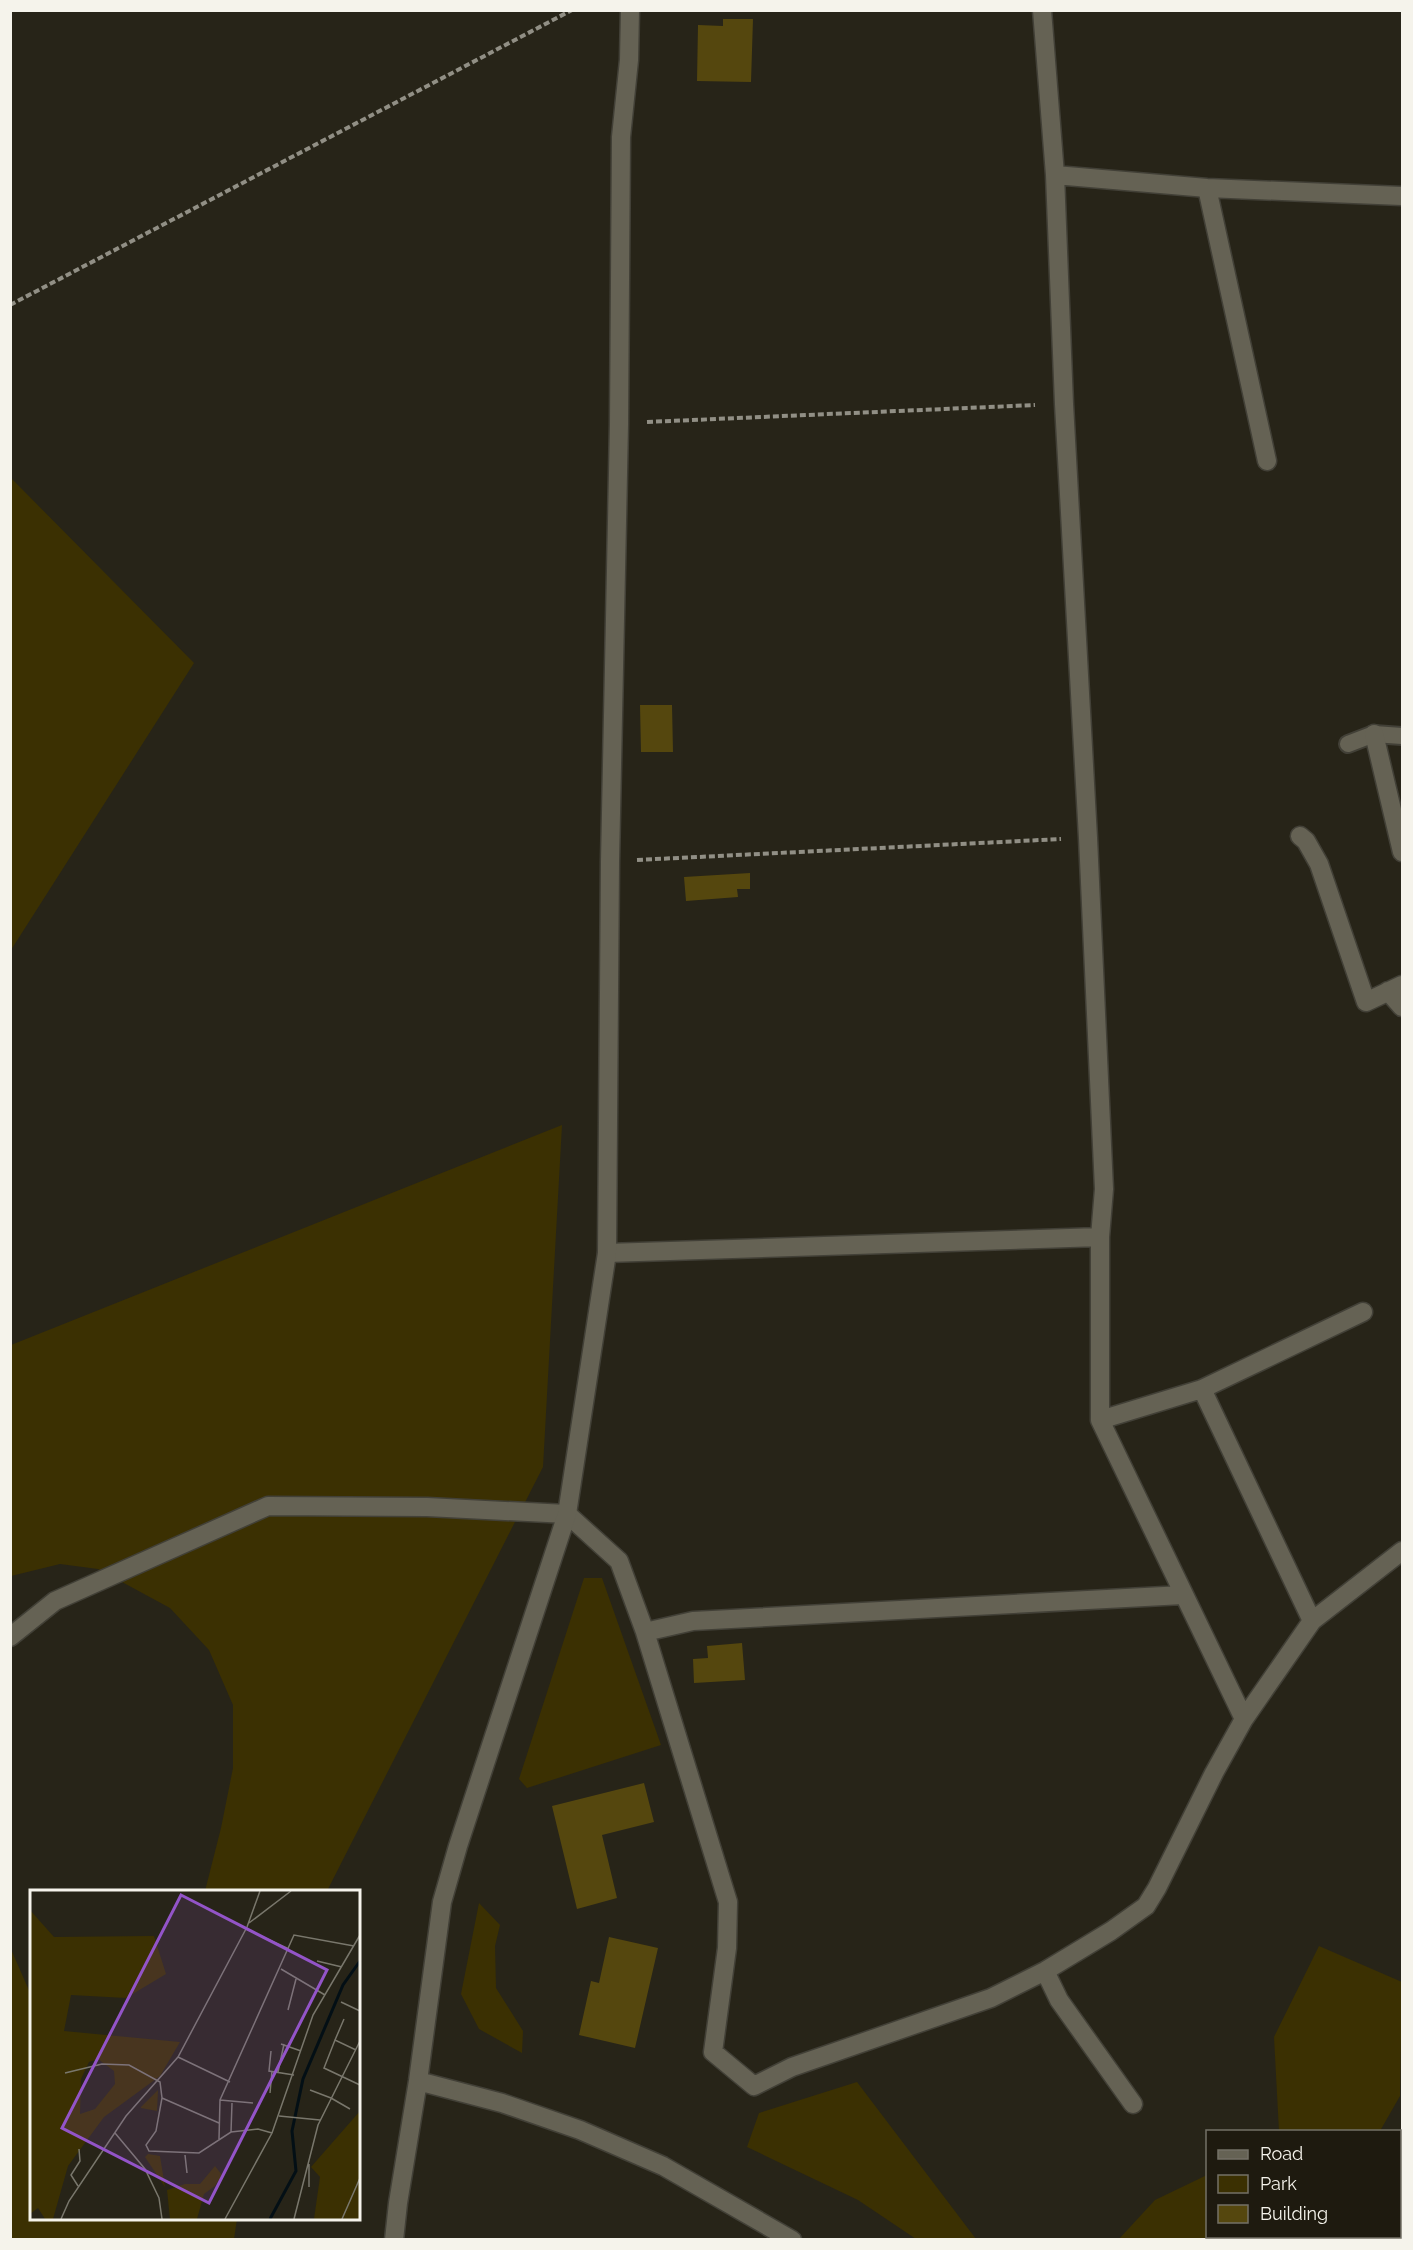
<svg xmlns="http://www.w3.org/2000/svg" width="1413" height="2250" font-family="Raleway,sans-serif">
  <style>
    .green { fill: #3b3002 }
    .building { fill: #55470e }
    .lines { fill: none; stroke-linecap: round; stroke-linejoin: round }
    .service-casing { stroke: #424037; stroke-width: 20 }
    .minor-casing { stroke: #424037; stroke-width: 21 }
    .tertiary-casing { stroke: #424037; stroke-width: 21 }
    .path { stroke: #918f85; stroke-width: 4; stroke-dasharray: 6 3; stroke-linecap: butt }
    .service { stroke: #656254; stroke-width: 16 }
    .minor { stroke: #656254; stroke-width: 18 }
    .tertiary { stroke: #656254; stroke-width: 18 }
    .inset-river { fill: none; stroke: #030f15; stroke-width: 3 }
    .inset-road { fill: none; stroke: #79776c; stroke-width: 1.5 }
    .view { fill: #9354c8; fill-opacity: 0.15; stroke: #9354c8; stroke-width: 3 }
    .inset-edge { fill: none; stroke: #f5f3eb; stroke-width: 3 }
  </style>
  <rect width="100%" height="100%" fill="#272418"/>
  <path class="green" d="M11,478L194,663L11,950Z
    M562,1125L543,1467L327,1891H205L221,1828L233,1768V1705L209,1650L170,1608L98,1569L60,1564L11,1576V1345Z
    M584,1578H602L661,1745L527,1788L519,1779Z
    M479,1903L500,1925L495,1946L496,1988L523,2031L522,2053L479,2029L461,1994Z
    M1319,1946L1402,1982L1400,2096L1380,2131H1279L1274,2037Z
    M10,1947L31,1995L32,2218L237,2219L234,2239H11Z
    M857,2082L976,2239H916L858,2200L747,2147L759,2113Z
    M1207,2175L1208,2236H1346L1347,2239H1119L1155,2200Z"/>
  <path class="building" d="M723,19H753L751,82L697,81L698,25L723,26Z
    M640,705H672L673,752H641Z
    M750,873V889H737L738,897L686,901L684,877Z
    M742,1643L745,1680L694,1683L693,1659L708,1658L707,1646Z
    M644,1783L654,1822L602,1835L617,1898L577,1909L552,1806Z
    M609,1937L658,1948L635,2048L579,2035L591,1981L599,1983Z"/>
  <g class="lines">
    <defs>
      <path id="service" d="M1348,744L1374,734L1402,736"/>
      <path id="minor" d="M1042,10L1055,175L1064,404L1088,838L1104,1189L1100,1237V1420L1244,1719
        M1055,175L1207,188L1402,196
        M1207,188L1267,461
        M1374,734L1402,852
        M1300,836L1306,841L1319,864L1366,1002L1402,985
        M1388,991L1402,1007
        M607,1253L1100,1237
        M1202,1389L1312,1621
        M1100,1420L1202,1389L1363,1312
        M645,1632L693,1621L1183,1595
        M10,1637L55,1601L268,1506L427,1507L567,1514L619,1561L645,1632L728,1902L727,1948L713,2052L754,2086L792,2067L991,1998L1045,1971L1111,1931L1146,1906L1157,1888L1214,1773L1244,1719L1312,1621L1402,1551
        M1045,1971L1059,2000L1133,2104"/>
      <path id="tertiary" d="M418,2081L502,2103L580,2130L663,2166L792,2240
        M394,2240L398,2203L418,2081L442,1902L458,1846L567,1514L607,1253L610,862L619,424L621,137L629,60L630,10"/>
    </defs>
    <use href="#service" class="service-casing"/>
    <use href="#minor" class="minor-casing"/>
    <use href="#tertiary" class="tertiary-casing"/>
    <path class="path" d="M10,305L572,10
      M647,422L1035,405
      M637,860L1061,839"/>
    <use href="#service" class="service"/>
    <use href="#minor" class="minor"/>
    <use href="#tertiary" class="tertiary"/>
  </g>
  <g transform="translate(30 1890)">
    <rect width="330" height="330" fill="#272418"/>
    <path d="M0,20L24,47L124,46L136,84L96,108L41,105L34,141L150,152L130,186L74,227L38,276L23,329H15L8,318L0,324ZM68,169L84,181L85,194L65,219L50,224L51,189L59,172ZM128,200L127,221L111,218V217ZM330,221V329H284L290,287L281,277ZM118,264L130,266L135,297L115,267ZM185,276L192,285L185,296L174,304L167,329H140L137,300L155,294H170Z" fill="#3b3002" fill-rule="evenodd"/>
    <path class="inset-river" d="M240,329L266,281L262,241L273,189L313,95L330,71"/>
    <path class="inset-road" d="M219,33L261,1M216,39L259,59M287,71L312,77M251,79L295,105M311,112L330,121M258,120L266,89M305,150L314,129M251,154L271,161M326,160L305,150L294,178L330,195M241,161L239,181L264,185M148,167L200,192M248,182L254,154M35,183L72,174L99,175L130,192L132,208L126,241L116,255L119,261L169,263L201,242L228,239L242,243M280,200L301,208M240,203L242,181M132,208L189,233M301,208L320,219M190,210L223,213M249,226L290,230M201,242L202,213M85,243L115,279L129,308L132,329M189,249L190,210L264,45L324,56M155,265L157,283M48,296L41,285L50,271L49,259M279,297V274M31,329L39,311L96,226L148,167L217,37L230,1M195,329L242,243L283,125L330,45M264,329L288,235L330,151M312,329L330,288"/>
    <path class="view" d="M151,5L297,80L179,313L32,238Z"/>
    <rect width="330" height="330" class="inset-edge"/>
  </g>
  <rect width="1413" height="2250" fill="none" stroke="#f5f3eb" stroke-width="24"/>
  <rect x="1206" y="2130" width="195" height="108" fill="#1e1a0f" stroke="#747167" stroke-width="1.5"/>
  <rect x="1218" y="2150" width="30" height="9" fill="#656254" stroke="#747167" stroke-width="1.5"/>
  <text x="1260" y="2160" font-size="18" fill="#f5f3eb">Road</text>
  <rect x="1218" y="2175" width="30" height="18" fill="#3b3002" stroke="#747167" stroke-width="1.5"/>
  <text x="1260" y="2190" font-size="18" fill="#f5f3eb">Park</text>
  <rect x="1218" y="2205" width="30" height="18" fill="#55470e" stroke="#747167" stroke-width="1.5"/>
  <text x="1260" y="2220" font-size="18" fill="#f5f3eb">Building</text>
</svg>
